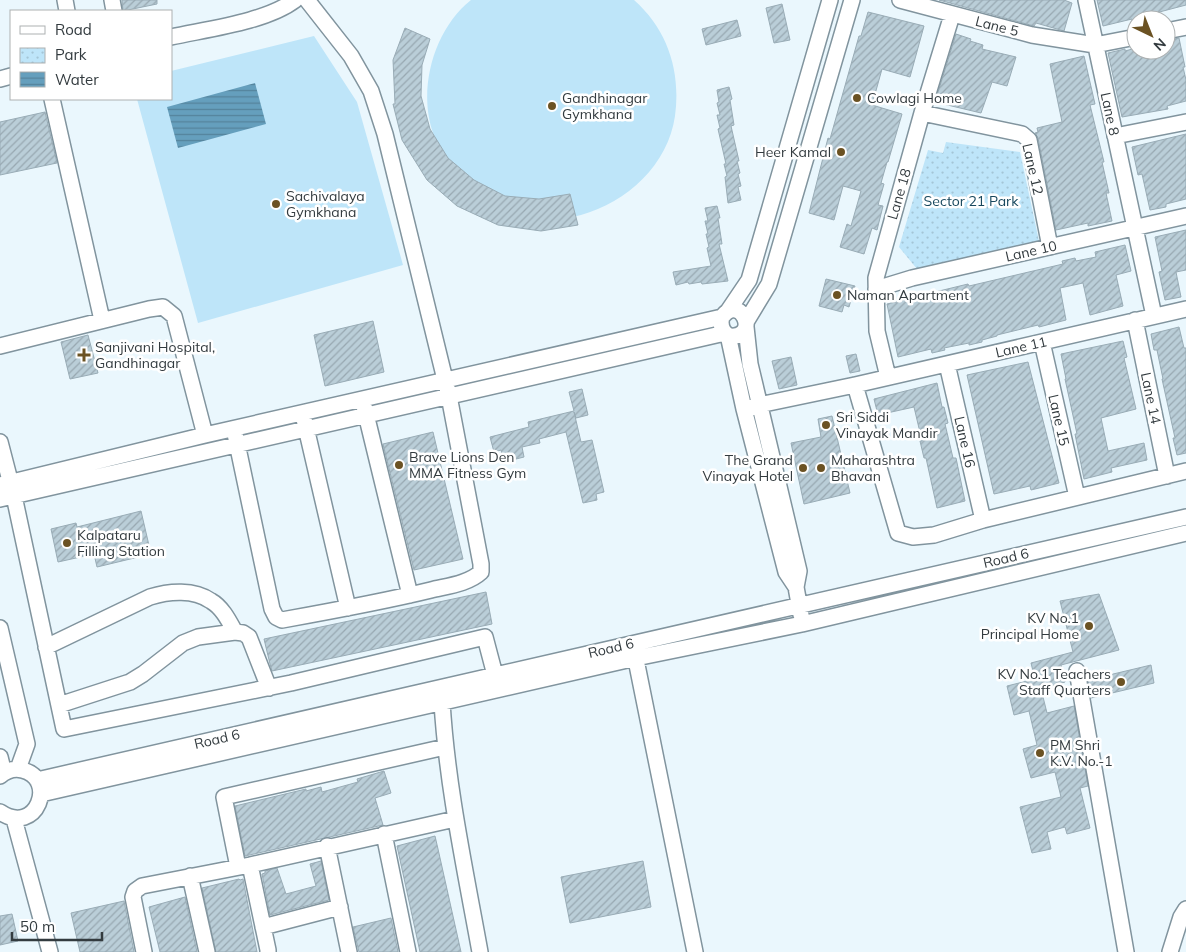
<svg xmlns="http://www.w3.org/2000/svg" width="1186" height="952" font-family="Mulish,sans-serif">
  <style>
    .park { fill: url(#park-dots) }
    .garden { fill: #bee5f9 }
    .water { fill: url(#water-rules) }
    .building { fill: url(#building-hatch); stroke: #99acb6 }
    .lines { fill: none; stroke-linecap: round; stroke-linejoin: round }
    .minor-casing { stroke: #81949e; stroke-width: 18 }
    .minor { stroke: #fff; stroke-width: 15 }
    .poi-dot { fill: #6b5223; stroke: #fff; stroke-width: 2 }
    .labels { text-anchor: middle; dominant-baseline: central; stroke-width: 5; stroke-linejoin: round; paint-order: stroke }
    .street-label { font-size: 14px; fill: #333b3f; stroke: #fff }
    .poi-label { font-size: 14px; fill: #333b3f; stroke: #fff; text-anchor: start }
    .park-label { font-size: 14px; fill: #18485e; stroke: #fff }
  </style>
  <defs>
    <pattern id="park-dots" width="8" height="8" patternUnits="userSpaceOnUse" patternTransform="scale(1.25)"><rect width="8" height="8" fill="#bee5f9"/><path d="M2 2h.1M6 6h.1" fill="none" stroke="#a4c5d6" stroke-width="1.8" stroke-linecap="round"/></pattern>
    <pattern id="water-rules" width="6" height="5" patternUnits="userSpaceOnUse" patternTransform="scale(1.25)"><rect width="6" height="5" fill="#659fbd"/><path d="M0 2.5h6" fill="none" stroke="#54839b"/></pattern>
    <pattern id="building-hatch" width="6" height="6" patternUnits="userSpaceOnUse" patternTransform="scale(1.25)"><rect width="6" height="6" fill="#baced8"/><path d="M-1 1l2-2M0 6l6-6M5 7l2-2" fill="none" stroke="#98a8b1"/></pattern>
  </defs>
  <rect width="100%" height="100%" fill="#eaf7fd"/>
  <path class="park" d="M946,142L1020,152L1039,241L917,269L899,247L928,150L943,153Z"/>
  <path class="garden" d="M471,0H634C668,30 681,72 675,116C668,165 627,202 581,215C572,217 558,220 548,219C542,218 536,213 530,211C514,204 498,196 482,189C476,186 467,184 461,179C456,175 451,164 447,157C443,151 438,144 435,138C416,93 433,30 471,0Z
    M314,36L357,102L403,265L198,323L137,99H171V71Z"/>
  <path class="water" d="M255,83L266,124L178,148L167,107Z"/>
  <path class="building" d="M122,0H157V4L123,11Z
    M939,0H1064L1072,3L1064,31L1036,23L1034,26Z
    M1097,0H1186V5L1148,15L1149,18L1132,21V19L1103,26Z
    M782,4L790,40L774,43L766,8Z
    M868,12L924,26L910,77L882,69L872,105L902,114L888,162H887L881,183L884,184L878,205L883,206L877,230L872,228L864,254L840,247L847,224L851,226L861,191L843,186L834,220L809,213L828,138L830,139L859,36H861Z
    M737,20L741,36L706,45L702,29Z
    M405,28L430,39L422,65L421,96L430,129L448,158L474,180L505,196L539,199L570,194L578,225L541,231L498,225L457,206L427,180L402,140L393,104H395L393,60Z
    M956,34L971,39L970,41L983,45L982,49L1016,57L1007,86L992,82L981,113L935,102Z
    M1179,38L1185,67H1183L1186,80V101L1167,106L1168,109L1122,117L1108,53L1125,49V51L1136,48V50H1166V41Z
    M1084,56L1095,104L1090,105L1104,162H1102L1109,193H1106L1112,221L1088,226V223L1056,230L1038,138L1035,133L1038,132L1037,128L1062,122L1050,64Z
    M729,87L732,99L730,100L734,125L731,126L739,161H737L740,173L738,174L741,186L738,187L741,200L728,203L725,177L727,176L724,164H726L718,129L720,128L717,115H720L717,103L719,102L717,90Z
    M45,112L57,163L0,175V122Z
    M1186,134V199L1166,204V207L1150,210L1142,174L1138,175L1132,147Z
    M717,206L720,218H718L722,244H719L728,281L702,284L701,282L689,284L688,282L676,285L673,272L711,266L707,248L709,247L706,234H708L705,221H708L705,208Z
    M1186,230V270L1176,272L1181,297L1165,300L1159,272L1162,271L1155,237Z
    M1125,245L1131,271L1116,275L1123,306L1090,315L1083,283L1060,288L1066,320L1039,327L1038,325L997,335V336L982,340V342L969,345V343L944,348L945,350L932,353L931,349L898,357L887,304L913,298V300L936,295L935,292L968,284L969,286L1063,264L1062,261L1075,258L1076,261L1096,257L1095,252Z
    M826,279L855,286L849,307L844,305L842,312L819,306Z
    M373,321L384,372L325,386L314,335Z
    M1179,327L1184,348H1186V453L1177,455L1173,438H1175L1162,379H1163L1157,350H1154L1151,334Z
    M88,335L98,373L70,379L61,342Z
    M1123,341L1127,357L1124,358L1136,409L1101,418L1108,451L1144,443L1147,460L1111,468L1112,472L1084,479L1075,434H1077L1065,379H1066L1061,354Z
    M856,354L860,371L850,373L846,356Z
    M791,357L797,385L779,389L772,361Z
    M1028,362L1059,483L1031,490L1030,486L994,494L967,375Z
    M937,383L942,407H944L948,423L945,424L953,458H956L965,501L937,508L926,458H924L920,441H922L914,407L878,415L874,399Z
    M582,389L588,415L576,418L574,412L581,442L592,440L604,492L596,494L597,500L583,503L566,432L539,439L540,443L522,447L524,457L504,462L501,450L494,452L490,437L529,427L528,422L574,411L569,392Z
    M832,416L850,493L804,504L791,443L821,437L818,419Z
    M433,432L463,559L414,570L383,444Z
    M141,511L151,554L97,567L94,554L58,562L51,529L76,523L77,527Z
    M486,592L492,624L272,671L270,664L264,639Z
    M1099,594L1119,650L1061,665L1065,682L1041,689L1047,713L1074,706L1088,786L1080,788L1090,828L1067,834L1065,827L1047,832L1051,849L1032,853L1020,807L1061,797L1055,772L1031,778L1023,749L1037,745L1029,711L1014,715L1007,686L1035,679L1031,663L1073,652L1060,601Z
    M1151,665L1154,683L1091,698L1088,680Z
    M384,771L391,793L375,798L383,825L245,856L235,806L306,789V791L321,787L322,792L358,782L357,779Z
    M435,836L438,849L461,952H420L417,938L397,846Z
    M321,861L329,900L270,915L262,874L265,873V871L277,868L286,894L316,886L310,864Z
    M643,861L651,907L570,923L561,877Z
    M239,879L240,880L243,879L257,952H216L202,888Z
    M185,897L197,952H160L149,907Z
    M124,901L134,952H80L71,913Z
    M12,914L18,941L0,945V916Z
    M391,918L398,952H359L353,927Z"/>
  <g class="lines">
    <defs>
      <path id="minor" d="M65,0L67,11
        M112,0L114,11
        M900,0L1032,35L1095,45L1136,37
        M1086,0L1154,316
        M1166,31L1186,27
        M171,37C207,29 266,22 295,0
        M0,79L11,76
        M52,99L102,320
        M922,113L1022,134L1029,140L1050,247
        M1115,136L1186,122
        M876,289L912,278L1186,216
        M728,311L749,280L830,0
        M1135,320L1167,476
        M746,322L769,284L852,0
        M746,327L750,364L799,571L796,587L801,615
        M728,335L744,409L786,572L796,587
        M1042,342L1077,497
        M0,346L149,309L163,307L174,316L205,435
        M947,364L983,520
        M888,377L877,331L876,278L922,113L952,15
        M855,385L898,533L913,537L934,535L983,520L1186,471
        M364,406L410,595
        M744,409L759,405L855,385L1186,309
        M304,419L348,608
        M234,429L272,609L276,617L282,620C332,611 382,602 431,590C447,586 468,584 481,572V564L449,396L385,134L371,91L351,56L307,0
        M0,442L14,496L64,729L291,683L485,637L495,675
        M0,485L205,435L722,317C739,294 759,332 735,336C724,338 719,326 722,317
        M0,499L725,333
        M0,628L27,744L18,769
        M46,647L150,597C169,591 194,589 211,601C222,607 229,621 235,632
        M634,650L695,952
        M1077,671L1126,952
        M442,702C447,786 465,869 480,952
        M59,705L130,682L143,674L183,643L198,637L235,632L243,633L249,637L269,688
        M0,757L4,773
        M0,776C6,771 14,768 22,770C58,778 37,837 0,812
        M37,780L1186,517
        M41,794L636,658L802,624L1186,533
        M14,819L50,952
        M384,834L408,952
        M327,846L349,952
        M250,865L268,950V952
        M238,867L224,797L445,747
        M190,876L207,952
        M263,927L340,907
        M144,952L133,897L135,891L142,886L250,865L455,819
        M1170,952L1181,917L1186,909"/>
    </defs>
    <use href="#minor" class="minor-casing"/>
    <use href="#minor" class="minor"/>
  </g>
  <g class="poi-dot">
    <circle cx="857" cy="98" r="5"/>
    <circle cx="552" cy="106" r="5"/>
    <circle cx="841" cy="152" r="5"/>
    <circle cx="276" cy="204" r="5"/>
    <circle cx="837" cy="295" r="5"/>
    <path d="M81.5 347.5h5v5h5v5h-5v5h-5v-5h-5v-5h5z"/>
    <circle cx="826" cy="425" r="5"/>
    <circle cx="399" cy="465" r="5"/>
    <circle cx="803" cy="468" r="5"/>
    <circle cx="821" cy="468" r="5"/>
    <circle cx="67" cy="543" r="5"/>
    <circle cx="1089" cy="626" r="5"/>
    <circle cx="1121" cy="682" r="5"/>
    <circle cx="1040" cy="753" r="5"/>
  </g>
  <g class="labels">
    <g class="street-label">
      <text transform="translate(997 26) rotate(14)">Lane 5</text>
      <text transform="translate(1110 114) rotate(78)">Lane 8</text>
      <text transform="translate(1033 169) rotate(77)">Lane 12</text>
      <text transform="translate(899 194) rotate(-74)">Lane 18</text>
      <text transform="translate(1031 251) rotate(-13)">Lane 10</text>
      <text transform="translate(1021 347) rotate(-13)">Lane 11</text>
      <text transform="translate(1151 398) rotate(78)">Lane 14</text>
      <text transform="translate(1059 420) rotate(77)">Lane 15</text>
      <text transform="translate(965 442) rotate(77)">Lane 16</text>
      <text transform="translate(1006 558) rotate(-13)">Road 6</text>
      <text transform="translate(611 648) rotate(-13)">Road 6</text>
      <text transform="translate(217 739) rotate(-13)">Road 6</text>
    </g>
    <g class="poi-label">
      <text x="562" y="98">Gandhinagar<tspan x="562" dy="16">Gymkhana</tspan></text>
      <text x="867" y="98">Cowlagi Home</text>
      <text x="831" y="152" text-anchor="end">Heer Kamal</text>
      <text x="286" y="196">Sachivalaya<tspan x="286" dy="16">Gymkhana</tspan></text>
      <text x="847" y="295">Naman Apartment</text>
      <text x="95" y="347">Sanjivani Hospital,<tspan x="95" dy="16">Gandhinagar</tspan></text>
      <text x="836" y="417">Sri Siddi<tspan x="836" dy="16">Vinayak Mandir</tspan></text>
      <text x="409" y="457">Brave Lions Den<tspan x="409" dy="16">MMA Fitness Gym</tspan></text>
      <text x="793" y="460" text-anchor="end">The Grand<tspan x="793" dy="16">Vinayak Hotel</tspan></text>
      <text x="831" y="460">Maharashtra<tspan x="831" dy="16">Bhavan</tspan></text>
      <text x="77" y="535">Kalpataru<tspan x="77" dy="16">Filling Station</tspan></text>
      <text x="1079" y="618" text-anchor="end">KV No.1<tspan x="1079" dy="16">Principal Home</tspan></text>
      <text x="1111" y="674" text-anchor="end">KV No.1 Teachers<tspan x="1111" dy="16">Staff Quarters</tspan></text>
      <text x="1050" y="745">PM Shri<tspan x="1050" dy="16">K.V. No.-1</tspan></text>
    </g>
    <g class="park-label">
      <text x="971" y="201">Sector 21 Park</text>
    </g>
  </g>
  <rect x="10" y="10" width="162" height="90" fill="#ffffff" stroke="#adb1b2"/>
  <rect x="20" y="26" width="25" height="8" fill="#ffffff" stroke="#adb1b2"/>
  <text x="55" y="35" font-size="15" fill="#333b3f">Road</text>
  <rect x="20" y="48" width="25" height="15" fill="url(#park-dots)" stroke="#adb1b2"/>
  <text x="55" y="60" font-size="15" fill="#333b3f">Park</text>
  <rect x="20" y="72" width="25" height="15" fill="url(#water-rules)" stroke="#adb1b2"/>
  <text x="55" y="85" font-size="15" fill="#333b3f">Water</text>
  <g transform="translate(1151 35) rotate(137)"><circle r="24" fill="#ffffff" stroke="#adb1b2"/>
  <path d="M0-4L9 19L0 12L-9 19Z" fill="#6b5223"/>
  <text y="-8" font-size="14" font-weight="bold" text-anchor="middle" fill="#333b3f">N</text>
  </g>
  <path d="M12 932v8h90v-8" fill="none" stroke="#333b3f" stroke-width="2.5"/>
  <text x="20" y="932" font-size="15" fill="#333b3f" stroke="#ffffff" stroke-width="4" paint-order="stroke">50 m</text>
</svg>
